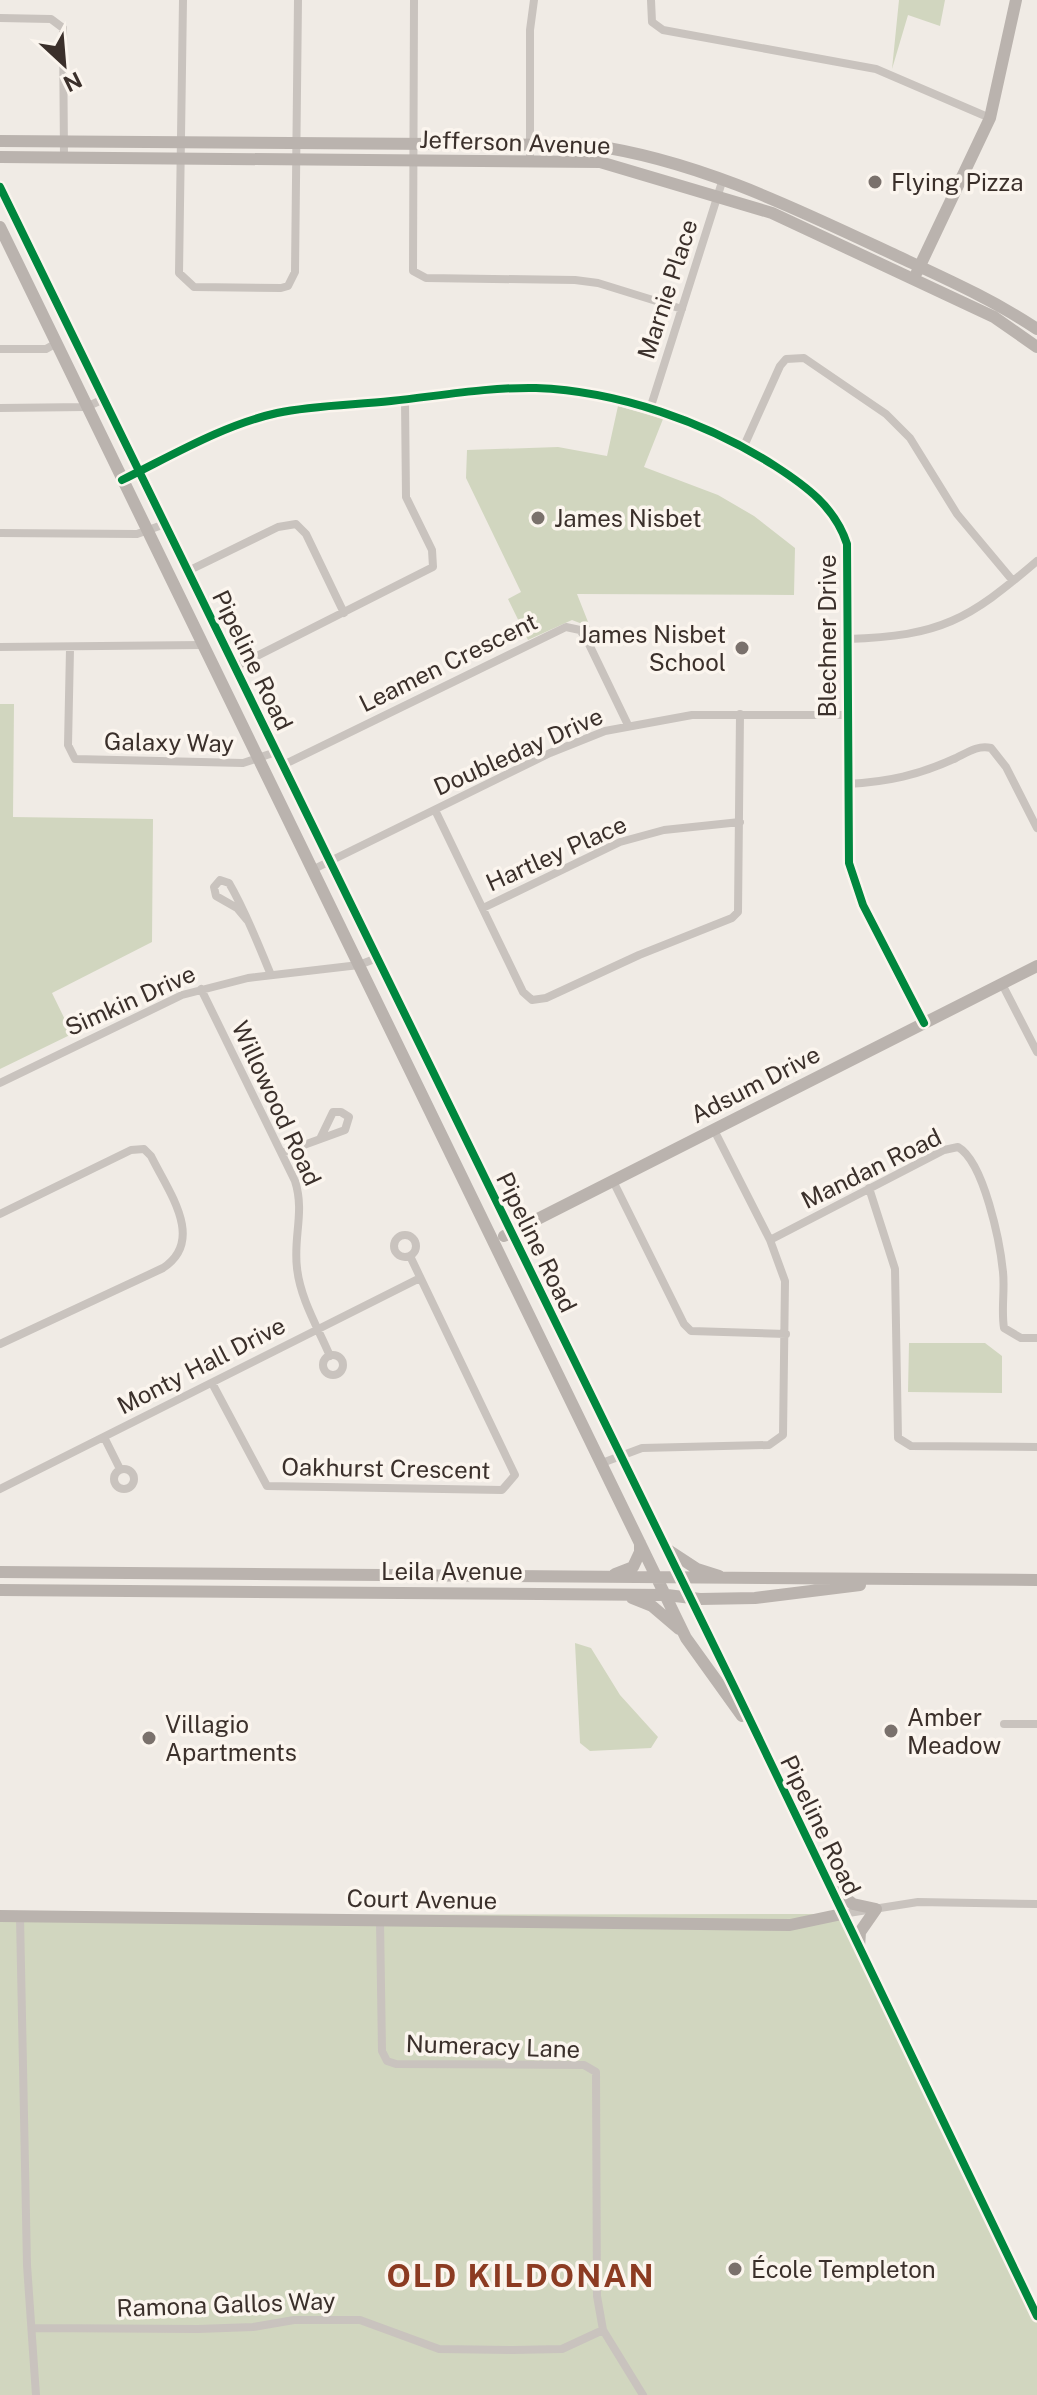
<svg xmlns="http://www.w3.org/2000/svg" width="1037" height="2395" font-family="'Public Sans',sans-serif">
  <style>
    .green { fill: #d1d6bf }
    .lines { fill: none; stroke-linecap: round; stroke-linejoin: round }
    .street { stroke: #c9c3be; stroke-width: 8 }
    .secondary { stroke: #bab3ae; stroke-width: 12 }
    .cycleway-casing { stroke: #fbf5ee; stroke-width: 13 }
    .cycleway { stroke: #00873e; stroke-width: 8 }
    .poi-dot { fill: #7a716c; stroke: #fbf5ee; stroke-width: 3 }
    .labels { text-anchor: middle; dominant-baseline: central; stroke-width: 7; stroke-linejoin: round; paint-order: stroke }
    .street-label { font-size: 24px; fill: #3b302b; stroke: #fbf5ee }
    .poi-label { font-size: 24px; fill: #3b302b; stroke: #fbf5ee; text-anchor: start }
    .district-label { font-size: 32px; font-weight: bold; letter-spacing: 2px; fill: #8c3b22; stroke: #fbf5ee }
  </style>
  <rect width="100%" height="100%" fill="#f0ebe5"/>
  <path class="green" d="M899,0H945L940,26L908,15L892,69Z
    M618,406L663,419L644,467L718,495L754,516L795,548L794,595L577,594L590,627L572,620L528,640L508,599L521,592L466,478L467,450L558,447L607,456Z
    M0,704H14L13,817L153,819L152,942L52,993L72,1034L0,1069Z
    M909,1343H985L1002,1356V1393L908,1392Z
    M575,1643L591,1648L620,1695L658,1737L651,1748L590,1751L580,1743Z
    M842,1914L1037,2315V2395H0V1915Z"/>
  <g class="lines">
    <path class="street" d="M183,0L179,273L194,287L281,288L288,286L295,272L298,0
      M414,0L413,271L426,278L575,280L598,283L682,309
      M651,0L652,22L663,30L876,69L990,118
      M0,18L51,19L63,28L64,157
      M530,162V30L534,0
      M0,349H46L55,344
      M0,408L86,407L104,399
      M650,409L722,182
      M744,446L780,366L786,359L804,358L886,414L910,438L957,514L1013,581
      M122,480C171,456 223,425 277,413C314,405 354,405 391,401C439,396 487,387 536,388C618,391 706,422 775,466C806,486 835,507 847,544L849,863L863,905L924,1023
      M0,533L137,534L165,524
      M188,571L278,527L296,524L306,534L344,613
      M848,639C941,636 968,620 1037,561
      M0,647L202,645
      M70,649L68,745L75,759L243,763L276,752
      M235,667L433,567L432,550L406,497L405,400
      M283,765L566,627L580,630L586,638L628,725
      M847,784C888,782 919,775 956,758C968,752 978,745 991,748L1006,767L1037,828
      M435,810L523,992L532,1000L546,998L639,955L732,918L738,912L740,714
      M312,870L550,753L605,731L692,715H848
      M483,908L620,842L664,830L740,822
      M247,920L237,908L216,896L214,887L220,880L229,883C246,912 258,944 271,975
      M1002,984L1037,1052
      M201,989L295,1181C305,1212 293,1237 297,1268C300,1298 318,1328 330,1356
      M0,1083L182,995L248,978L359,965L377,958
      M282,1153L345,1130L349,1117L341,1112H333L320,1139
      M613,1181L684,1324L691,1331L786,1334
      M869,1188L895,1269L898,1438L911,1446L1037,1447
      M0,1214L131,1150L144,1149L151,1156C168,1191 206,1240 163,1268L0,1344
      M394 1246a11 11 0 1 1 22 0a11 11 0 1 1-22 0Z
      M770,1240L944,1150L958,1147C984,1162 1000,1242 1003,1272C1005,1291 1001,1309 1004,1328L1021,1338H1037
      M323 1365a10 10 0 1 1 20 0a10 10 0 1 1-20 0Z
      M212,1383L267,1486L502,1490L515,1475L410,1256
      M104,1437L120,1469
      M602,1463L642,1448L769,1445L783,1435L785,1281L770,1240L714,1130
      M114 1479a10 10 0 1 1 20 0a10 10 0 1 1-20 0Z
      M0,1489L420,1278
      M1004,1724H1037
      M842,1914L918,1902L1037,1904
      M20,1917L27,2265L36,2395
      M380,1921L382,2051L387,2061L396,2064L584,2065L596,2072L597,2296L603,2330L643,2395
      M33,2328L198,2329L253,2327L294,2320H360L439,2349L513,2350L562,2349L603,2330"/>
    <path class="secondary" d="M0,141L588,145C696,159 799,210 897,256C944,278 994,300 1037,329
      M0,157L600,162L772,213L994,317L1037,347
      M0,187L737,1693L1037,2316
      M0,227L686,1638L742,1716
      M917,272L990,118L1016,0
      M504,1236L1037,966
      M668,1550L697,1569L719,1576
      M0,1572L1037,1580
      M615,1574L633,1567L640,1552V1543
      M0,1590L667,1595L700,1599L755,1598L860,1585
      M632,1598L652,1606L679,1629
      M832,1888L853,1904L876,1909L860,1932L859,1947
      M0,1916L790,1925L842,1914"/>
    <defs>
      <path id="cycleway" d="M0,187L737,1693L1037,2316
        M122,480C171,456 223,425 277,413C314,405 354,405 391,401C439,396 487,387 536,388C618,391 706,422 775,466C806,486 835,507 847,544L849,863L863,905L924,1023"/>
    </defs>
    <use href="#cycleway" class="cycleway-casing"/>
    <use href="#cycleway" class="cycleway"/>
  </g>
  <g class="poi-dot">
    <circle cx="875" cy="182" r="8"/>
    <circle cx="538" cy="518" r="8"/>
    <circle cx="742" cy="648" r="8"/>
    <circle cx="891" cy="1731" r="8"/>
    <circle cx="149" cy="1738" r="8"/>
    <circle cx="735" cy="2269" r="8"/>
  </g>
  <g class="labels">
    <g class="street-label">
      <text transform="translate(515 142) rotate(2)">Jefferson Avenue</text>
      <text transform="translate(667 289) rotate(-72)">Marnie Place</text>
      <text transform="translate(827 636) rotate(-90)">Blechner Drive</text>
      <text transform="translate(253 660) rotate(64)">Pipeline Road</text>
      <text transform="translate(448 662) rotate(-26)">Leamen Crescent</text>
      <text transform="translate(169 742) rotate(1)">Galaxy Way</text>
      <text transform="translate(518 751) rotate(-24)">Doubleday Drive</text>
      <text transform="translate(556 853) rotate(-24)">Hartley Place</text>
      <text transform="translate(130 1000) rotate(-24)">Simkin Drive</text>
      <text transform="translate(755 1084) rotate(-27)">Adsum Drive</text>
      <text transform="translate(277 1103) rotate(65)">Willowood Road</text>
      <text transform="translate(871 1168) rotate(-26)">Mandan Road</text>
      <text transform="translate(537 1242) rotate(64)">Pipeline Road</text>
      <text transform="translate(201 1365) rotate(-27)">Monty Hall Drive</text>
      <text transform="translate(386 1468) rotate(1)">Oakhurst Crescent</text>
      <text x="452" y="1571">Leila Avenue</text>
      <text transform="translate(821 1825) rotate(64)">Pipeline Road</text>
      <text transform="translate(422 1899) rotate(1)">Court Avenue</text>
      <text transform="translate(493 2046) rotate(2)">Numeracy Lane</text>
      <text transform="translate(226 2304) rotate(-2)">Ramona Gallos Way</text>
    </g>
    <g class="poi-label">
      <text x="891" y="182">Flying Pizza</text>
      <text x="554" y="518">James Nisbet</text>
      <text x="726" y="634" text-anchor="end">James Nisbet<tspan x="726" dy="28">School</tspan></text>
      <text x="907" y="1717">Amber<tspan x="907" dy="28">Meadow</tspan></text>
      <text x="165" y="1724">Villagio<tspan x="165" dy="28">Apartments</tspan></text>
      <text x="751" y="2269">École Templeton</text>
    </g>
    <g class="district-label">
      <text x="521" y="2275">OLD KILDONAN</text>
    </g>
  </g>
  <g transform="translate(64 64) rotate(154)" stroke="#fbf5ee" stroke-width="6" paint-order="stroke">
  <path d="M0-6L14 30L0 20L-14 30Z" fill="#3b302b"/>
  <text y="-12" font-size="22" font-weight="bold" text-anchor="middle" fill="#3b302b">N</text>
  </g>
</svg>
